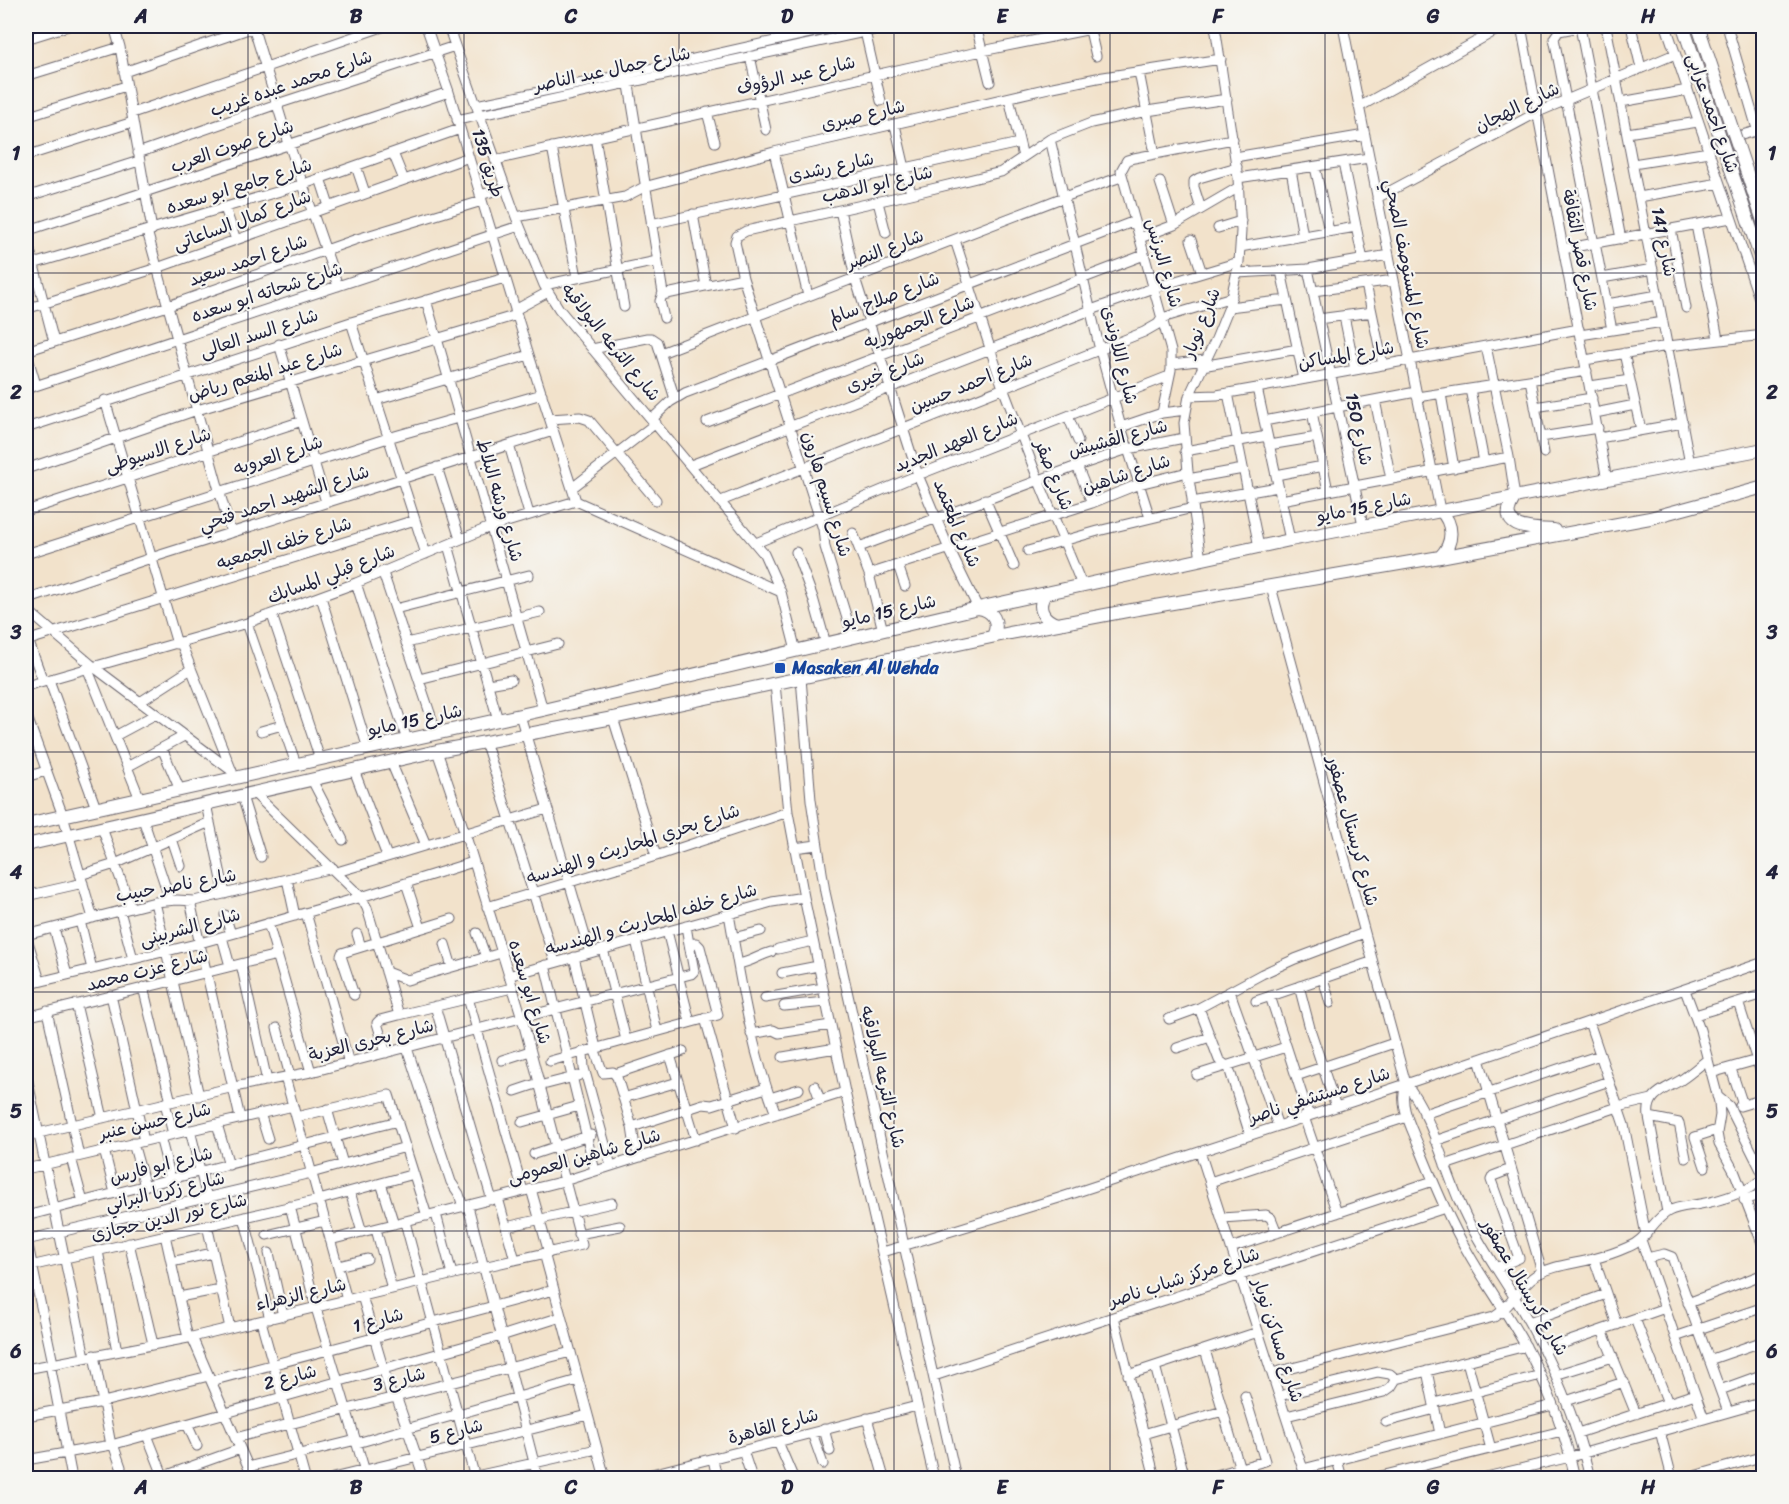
<svg xmlns="http://www.w3.org/2000/svg" width="1789" height="1504" font-family="Sriracha,'Playpen Sans Arabic',sans-serif">
  <style>
    .lines { fill: none; stroke-linecap: round; stroke-linejoin: round }
    .minor-casing { stroke: #6b656d; stroke-width: 11 }
    .major-casing { stroke: #6b656d; stroke-width: 14 }
    .minor { stroke: #fff; stroke-width: 9 }
    .major { stroke: #fff; stroke-width: 12 }
    .major-bridge-casing { stroke: #6b656d; stroke-width: 14; stroke-linecap: butt }
    .major-bridge { stroke: #fff; stroke-width: 12 }
    .grid { fill: none; stroke: #22223b; stroke-width: 1.5; stroke-opacity: 0.55 }
    .transit-dot { fill: #1a4fb4; stroke: #f6f6f2; stroke-width: 2 }
    .labels { text-anchor: middle; dominant-baseline: central; stroke-width: 4.5; stroke-linejoin: round; paint-order: stroke }
    .street-label { font-size: 18px; fill: #22223b; stroke: #f6f6f2 }
    .transit-label { font-size: 18px; font-weight: bold; fill: #164399; stroke: #f6f6f2; text-anchor: start }
    .neatline { fill: none; stroke: #22223b; stroke-width: 2 }
    .grid-label { font-size: 20px; text-anchor: middle; font-weight: bold; fill: #22223b }
  </style>
  <rect width="100%" height="100%" fill="#f6f6f2"/>
  <filter id="ink" filterUnits="userSpaceOnUse"><feTurbulence type="fractalNoise" baseFrequency=".0167" numOctaves="2"/><feDisplacementMap in="SourceGraphic" scale="12" xChannelSelector="R" yChannelSelector="G"/><feConvolveMatrix kernelMatrix="1 2 1 2 8 2 1 2 1" color-interpolation-filters="sRGB"/></filter>
  <filter id="wash" filterUnits="userSpaceOnUse"><feTurbulence type="fractalNoise" baseFrequency=".008" numOctaves="4" result="noise"/><feDisplacementMap in="SourceGraphic" scale="24" xChannelSelector="R" yChannelSelector="G"/><feGaussianBlur stdDeviation="1.35" result="paint"/><feColorMatrix in="noise" values="0 0 0 0 0 0 0 0 0 0 0 0 0 0 0 0 0 1.4 0 .05"/><feComposite in="paint" operator="in"/></filter>
  <g filter="url(#wash)">
    <rect width="100%" height="100%" fill="#f2e2cb"/>
  </g>
  <g filter="url(#ink)">
    <g class="lines">
      <defs>
        <path id="minor" d="M114,26L120,47L152,230
          M253,26L289,144L338,286
          M426,26L449,92L529,355L576,501
          M448,26L516,217L544,285L559,309L764,554L781,592L796,651
          M976,26L990,82
          M1089,26L1096,56
          M1343,26L1440,510
          M1521,26L1607,480
          M1585,26L1559,31L1554,38L1594,244
          M1606,26L1690,464
          M1631,26L1641,68
          M1666,26L1764,313
          M1727,26L1764,153
          M864,27L881,101
          M1580,27L1621,239
          M115,30L129,26
          M26,39L68,26
          M750,56L766,130
          M124,72L257,26
          M1139,72L1155,154
          M26,76L120,47
          M628,79L663,293L660,301L664,318
          M1009,98L1023,157
          M1621,102L1688,90
          M476,105L627,74L841,26
          M1359,107L1504,26
          M707,112L715,142
          M132,113L385,26
          M26,117L126,86
          M457,120L892,26
          M895,125L911,194
          M1627,133L1698,122
          M595,137L624,307
          M1050,139L1100,350L1121,427L1150,518
          M1706,145L1756,131
          M552,147L577,277
          M774,152L808,296
          M138,153L277,104L455,46
          M393,153L404,180
          M26,156L133,122
          M1235,157L1365,135
          M495,160L982,51L1106,26
          M1343,163L1363,260
          M1633,164L1709,152
          M356,166L365,193
          M1315,167L1329,231
          M1291,170L1303,236
          M320,178L329,206
          M1238,178L1369,158
          M1160,182L1174,225
          M480,195L505,188
          M26,197L139,161
          M1639,197L1719,183
          M1377,198L1538,112L1675,54
          M878,202L886,233
          M225,208L236,240
          M1201,209L1194,187V181L1199,178L1237,167
          M840,210L855,278L918,475L949,549L978,608
          M693,214L706,286
          M516,217L625,197L644,187L774,152L1053,87L1097,78L1221,59
          M651,224L1019,143
          M1696,225L1718,339
          M1218,228L1241,221
          M1671,229L1686,308
          M26,231L449,92
          M147,231L231,533
          M26,235L54,342
          M1140,238L1174,225L1239,187
          M955,240L1003,388L1038,479L1082,585
          M1191,240L1202,273
          M1595,243L1612,330
          M1240,247L1356,227
          M1563,249L1731,218
          M26,266L304,184L460,129
          M1308,269L1363,525
          M1281,271L1304,379
          M1237,273L1308,269L1389,255
          M1602,278L1653,269
          M1366,284L1383,365
          M544,285L657,261
          M1313,291L1394,280
          M662,295L743,278
          M426,300L543,710
          M1607,304L1658,295
          M1229,307L1287,300
          M26,309L157,268L469,157
          M515,310L548,292
          M1344,316L1355,370
          M1318,319L1372,312
          M351,322L426,554
          M1580,335L1663,322
          M279,344L326,502
          M1486,346L1509,457L1515,497
          M592,349L647,338H651L657,342L675,399
          M26,351L168,306L357,239L482,201
          M26,351L36,385
          M661,353L1064,197L1121,177
          M1624,353L1641,430
          M1585,360L1668,346L1764,335
          M1172,364L1205,360
          M1202,366L1298,349
          M1530,380L1544,453
          M1590,386L1630,380
          M1257,388L1290,540
          M26,389L519,226
          M1470,389L1484,462
          M1228,393L1259,547
          M1441,394L1454,468
          M1189,396L1217,395L1257,388L1579,329
          M1417,397L1587,371
          M105,400L177,644
          M376,400L529,355
          M1375,400L1391,479
          M1535,407L1592,398
          M1312,412L1328,491
          M1162,413L1171,370V351L1121,171L1127,160L1134,158L1233,139
          M1595,413L1635,405
          M1068,416L1078,441
          M550,419L580,417L589,420L656,500
          M652,419L670,402L685,393L1135,221
          M1264,421L1416,392
          M707,422L1144,255
          M1121,427L1162,413L1186,410
          M26,428L351,322L505,278
          M1541,437L1598,428
          M1599,438L1683,423
          M509,445L529,514
          M1269,445L1317,437
          M1185,451L1267,436
          M691,465L1091,310L1153,288L1239,262
          M1077,466L1092,503
          M437,467L460,539
          M26,469L197,410L517,315
          M1276,475L1323,466
          M1188,479L1243,469
          M572,488L656,423
          M985,499L1014,566
          M1281,500L1509,457
          M576,501L781,592
          M721,501L1144,332L1158,324L1162,318L1232,297
          M1192,502L1278,487
          M26,511L302,421
          M853,533L869,574L883,631
          M756,543L918,475L1169,376
          M448,545L498,720
          M859,547L1077,466L1128,449L1184,438
          M1028,551L1098,531L1193,508
          M796,552L813,598L826,644
          M26,554L388,438L542,394
          M1201,560L1188,472L1184,423L1189,396L1216,339L1229,307L1239,262L1241,231L1238,178L1215,26
          M898,565L905,586
          M383,573L437,734
          M869,574L1092,503L1139,484L1188,472
          M356,583L407,740
          M1271,587L1406,1084C1432,1114 1446,1175 1464,1212C1480,1247 1503,1277 1522,1310C1553,1363 1576,1419 1590,1478
          M321,597L368,749
          M26,600L151,558L553,431
          M26,609L95,668L232,771
          M395,609L529,575
          M272,615L320,759
          M247,623L296,764
          M853,638L825,547L823,529L743,278L735,242L737,236L746,231L911,194L1001,172L1050,139L1091,123L1147,111L1227,99
          M28,640L43,681
          M26,641L415,520
          M181,643L231,769
          M406,643L540,612
          M88,670L140,799
          M801,678L811,800L825,892L956,1478
          M419,679L558,644
          M49,680L96,808
          M488,684L511,680
          M775,684L788,812L804,897L845,1092L934,1478
          M26,686L247,623L356,583L490,527L576,501
          M140,702L191,669
          M26,714L63,816L93,918
          M520,715L590,953
          M613,718L656,856
          M261,731L282,725
          M115,736L156,714
          M485,741L555,962
          M162,748L180,790
          M391,762L426,845
          M127,767L184,736
          M354,770L387,856
          M26,777L46,771
          M312,780L343,840
          M254,793L361,897L367,908L399,1015L380,1020L377,1023L386,1053
          M242,796L261,857
          M206,804L225,894
          M143,819L170,900
          M102,828L131,908
          M172,839L181,866
          M794,848L817,845
          M337,872L547,809
          M80,875L115,864L210,822
          M287,879L295,916
          M406,883L421,928
          M26,896L83,883
          M190,901L240,1118
          M155,902L199,1096
          M487,907L656,856L788,812
          M120,911L133,959
          M306,913L349,1063
          M729,914C741,982 751,1050 776,1114
          M225,915L231,934
          M80,921L92,969
          M268,923L311,1072
          M54,928L67,975
          M667,931L690,1022
          M477,933L486,957
          M357,934L361,947
          M26,935L155,902L177,900L194,901L333,868
          M26,935L40,981
          M222,937L230,966
          M733,938L761,931
          M636,940L657,1031
          M445,944L452,967
          M603,949L626,1040
          M778,949L813,941
          M574,957L596,1048
          M241,964L267,1081
          M738,964C752,962 757,956 771,952
          M545,965L595,1171
          M386,972L407,980L501,953
          M782,973L818,966
          M508,976L772,902L804,897
          M1323,978L1330,1003
          M26,985L200,943L361,897L473,862
          M1299,986L1311,1032L1336,1107
          M143,987L171,1102
          M1685,990L1700,1030L1719,1102L1720,1115L1717,1133L1719,1144L1735,1173L1764,1248
          M1230,992L1278,1126
          M111,995L144,1141
          M354,995L341,956L342,953L452,919
          M1270,996L1309,1116
          M468,998L523,1191
          M765,998L823,988
          M1256,1001L1371,962
          M1738,1002L1764,1082
          M76,1004L103,1118
          M435,1006L492,1200
          M784,1006L826,1002
          M1199,1008L1219,1060L1229,1068L1250,1135
          M47,1011L79,1156
          M399,1015L512,988
          M1695,1015L1764,994
          M26,1017L277,955
          M705,1018L736,1128
          M1169,1019L1199,1008L1262,974L1295,959L1364,933
          M1589,1022L1624,1125L1646,1235
          M277,1028L290,1076
          M751,1034L773,1030L779,1033L831,1025
          M407,1048L451,1182L459,1194L463,1207
          M594,1048L603,1073L613,1072L617,1077L632,1127L635,1147L641,1157
          M1177,1048L1210,1037
          M583,1052L584,1068L611,1166
          M670,1055L696,1140
          M783,1057L836,1048
          M1479,1059L1542,1272
          M502,1060L530,1051
          M550,1061L718,1015L700,947L696,943L689,944L686,926
          M1731,1069L1743,1105
          M26,1072L85,1357
          M1711,1073L1764,1058
          M615,1074L683,1051
          M1197,1075L1286,1047
          M1296,1076L1394,1043
          M285,1077L347,1300
          M1406,1084C1398,1106 1412,1128 1420,1149C1435,1186 1450,1222 1470,1256C1491,1292 1516,1325 1534,1362C1553,1399 1566,1438 1575,1478
          M539,1086L578,1076
          M815,1086L820,1100
          M515,1091L539,1083
          M1717,1096L1729,1106L1764,1176
          M623,1098L678,1082
          M770,1098L799,1089
          M165,1103L173,1134
          M1740,1106L1764,1099
          M327,1109L343,1164
          M260,1113L268,1139
          M1424,1114L1600,1055
          M296,1117L389,1095L427,1216
          M1304,1117L1337,1213
          M1649,1117L1679,1123L1686,1158
          M522,1122L579,1106
          M217,1124L229,1165
          M632,1127L703,1104L712,1105L766,1088
          M190,1130L207,1198
          M26,1136L234,1087L311,1072L691,974L694,971L689,944
          M160,1137L171,1179
          M1435,1141L1609,1081
          M133,1143L145,1186
          M104,1150L115,1193
          M1200,1152L1294,1442L1303,1469V1478
          M534,1154L591,1135
          M71,1158L83,1202
          M1445,1165L1618,1107L1652,1099
          M1705,1167L1695,1137L1717,1130
          M26,1169L293,1106
          M1210,1182L1407,1117
          M381,1183L394,1224
          M531,1189L549,1253
          M350,1192L362,1232
          M498,1198L515,1260
          M1744,1200L1764,1193
          M290,1206L316,1308L367,1478
          M468,1206L538,1478
          M1667,1212L1649,1117C1646,1094 1664,1090 1681,1080C1690,1074 1699,1066 1708,1059
          M436,1214L452,1274
          M26,1216L398,1121
          M244,1217L270,1319
          M1222,1218L1266,1215L1271,1218L1277,1233
          M405,1222L421,1282
          M207,1225L230,1328
          M506,1227L612,1203
          M376,1229L392,1289
          M578,1234L620,1226
          M165,1235L188,1338
          M267,1235L325,1221
          M26,1236L53,1363
          M26,1240L311,1173L406,1147
          M330,1240L564,1181L845,1092
          M1641,1240L1704,1419
          M129,1243L153,1344
          M1231,1248L1433,1181
          M98,1251L117,1351
          M883,1252L1059,1198L1406,1084L1764,962
          M269,1253L283,1316
          M544,1253L605,1478
          M1647,1258L1664,1254L1672,1257L1728,1412
          M1594,1259L1617,1325
          M171,1262L213,1253
          M338,1266L367,1259
          M26,1267L319,1200L414,1174
          M1496,1268L1519,1258L1491,1180L1493,1176L1511,1169
          M422,1282L475,1478
          M362,1296L392,1398
          M179,1297L221,1289
          M1688,1303L1764,1274
          M1114,1317L1155,1478
          M1635,1319L1668,1403
          M261,1321L305,1478
          M1529,1322L1606,1294
          M1602,1330L1636,1414
          M192,1337L253,1478
          M1675,1337L1764,1307
          M1205,1350L1240,1469
          M1544,1350L1665,1308
          M94,1355L111,1445
          M1709,1360L1764,1341
          M1467,1361L1491,1449
          M50,1364L72,1478
          M1155,1366L1185,1478
          M26,1369L188,1338L483,1267L582,1245L522,1018L465,833L437,751
          M1427,1371L1440,1434
          M1272,1373L1494,1317C1511,1307 1519,1286 1536,1275C1554,1265 1574,1264 1593,1259C1605,1256 1617,1252 1628,1247C1647,1240 1652,1220 1669,1211C1678,1206 1690,1206 1700,1204C1724,1200 1744,1193 1764,1179
          M1128,1375L1258,1332
          M1555,1375L1613,1357
          M934,1376L1445,1208
          M211,1381L554,1290
          M1720,1390L1764,1374
          M396,1396L424,1478
          M1279,1396L1378,1372L1390,1374L1396,1379
          M1566,1401L1624,1382
          M1434,1403L1541,1375
          M1758,1404L1764,1418
          M26,1416L103,1402L209,1376
          M1286,1416L1384,1392L1391,1387L1396,1379L1526,1346
          M867,1418L884,1478
          M1386,1422L1435,1409
          M187,1424L197,1446
          M824,1429L830,1451
          M1660,1431L1672,1478
          M812,1433L823,1464
          M1578,1433L1695,1394
          M1143,1434L1223,1411
          M147,1435L164,1478
          M235,1438L571,1352
          M778,1442L793,1477
          M357,1443L578,1380
          M113,1444L121,1467
          M743,1451L752,1478
          M713,1459L717,1478
          M26,1460L111,1445L147,1435L501,1336L561,1317
          M1337,1460L1342,1478
          M248,1467L356,1440
          M1303,1469L1553,1405
          M159,1478L240,1449
          M333,1478L588,1415
          M467,1478L597,1449
          M636,1478L917,1406
          M1206,1478L1265,1461L1245,1396
          M1373,1478L1562,1431
          M1482,1478L1570,1457L1764,1402
          M1687,1478L1764,1456"/>
        <path id="major" d="M1515,497C1493,530 1533,529 1554,530
          M1440,510C1454,524 1454,543 1440,557
          M1046,593C1036,606 1042,620 1058,624
          M978,608C993,610 1000,622 993,636
          M26,824L543,710L978,608L1290,540L1764,449
          M26,845L437,751L613,718L1010,633L1132,610L1440,557L1650,518L1764,487"/>
      </defs>
      <use href="#minor" class="minor-casing"/>
      <use href="#major" class="major-casing"/>
      <use href="#minor" class="minor"/>
      <use href="#major" class="major"/>
      <defs>
        <path id="major-bridge" d="M1683,26L1764,268
          M1698,26L1764,224"/>
      </defs>
      <use href="#major-bridge" class="major-bridge-casing"/>
      <use href="#major-bridge" class="major-bridge"/>
    </g>
  </g>
  <path class="grid" d="M248,26V1478M464,26V1478M679,26V1478M894,26V1478M1110,26V1478M1325,26V1478M1541,26V1478M26,273H1764M26,512H1764M26,752H1764M26,992H1764M26,1231H1764"/>
  <rect class="transit-dot" x="774" y="662" width="12" height="12" rx="3"/>
  <g class="labels">
    <g class="street-label">
      <text transform="translate(612 69) rotate(-12)">شارع جمال عبد الناصر</text>
      <text transform="translate(796 75) rotate(-13)">شارع عبد الرؤوف</text>
      <text transform="translate(291 83) rotate(-19)">شارع محمد عبده غريب</text>
      <text transform="translate(1517 107) rotate(-26)">شارع الهجان</text>
      <text transform="translate(1713 113) rotate(71)">شارع احمد عرابى</text>
      <text transform="translate(863 115) rotate(-13)">شارع صبرى</text>
      <text transform="translate(232 146) rotate(-19)">شارع صوت العرب</text>
      <text transform="translate(488 163) rotate(73)">طريق 135</text>
      <text transform="translate(831 167) rotate(-12)">شارع رشدى</text>
      <text transform="translate(877 184) rotate(-13)">شارع ابو الدهب</text>
      <text transform="translate(239 186) rotate(-17)">شارع جامع ابو سعده</text>
      <text transform="translate(242 220) rotate(-20)">شارع كمال الساعاتى</text>
      <text transform="translate(1664 242) rotate(79)">شارع 141</text>
      <text transform="translate(885 249) rotate(-21)">شارع النصر</text>
      <text transform="translate(1580 250) rotate(79)">شارع قصر الثقافة</text>
      <text transform="translate(248 260) rotate(-19)">شارع احمد سعيد</text>
      <text transform="translate(1164 263) rotate(74)">شارع البرنس</text>
      <text transform="translate(1407 264) rotate(79)">شارع المستوصف الصحي</text>
      <text transform="translate(267 292) rotate(-18)">شارع شحاته ابو سعده</text>
      <text transform="translate(884 298) rotate(-21)">شارع صلاح سالم</text>
      <text transform="translate(919 322) rotate(-21)">شارع الجمهوريه</text>
      <text transform="translate(1201 323) rotate(-68)">شارع نوبار</text>
      <text transform="translate(259 333) rotate(-18)">شارع السد العالى</text>
      <text transform="translate(611 342) rotate(51)">شارع الترعه البولاقيه</text>
      <text transform="translate(1120 355) rotate(76)">شارع اللاوندى</text>
      <text transform="translate(1346 355) rotate(-10)">شارع المساكن</text>
      <text transform="translate(265 372) rotate(-17)">شارع عبد المنعم رياض</text>
      <text transform="translate(885 372) rotate(-21)">شارع خيرى</text>
      <text transform="translate(971 383) rotate(-22)">شارع احمد حسين</text>
      <text transform="translate(1359 429) rotate(78)">شارع 150</text>
      <text transform="translate(1118 438) rotate(-15)">شارع القشيش</text>
      <text transform="translate(956 442) rotate(-22)">شارع العهد الجديد</text>
      <text transform="translate(158 450) rotate(-18)">شارع الاسيوطى</text>
      <text transform="translate(278 455) rotate(-18)">شارع العروبه</text>
      <text transform="translate(1126 474) rotate(-18)">شارع شاهين</text>
      <text transform="translate(1054 475) rotate(68)">شارع صقر</text>
      <text transform="translate(827 494) rotate(73)">شارع نسيم هارون</text>
      <text transform="translate(284 498) rotate(-18)">شارع الشهيد احمد فتحي</text>
      <text transform="translate(500 500) rotate(74)">شارع ورشه البلاط</text>
      <text transform="translate(1364 507) rotate(-11)">شارع 15 مايو</text>
      <text transform="translate(957 523) rotate(67)">شارع المعتمد</text>
      <text transform="translate(284 543) rotate(-17)">شارع خلف الجمعيه</text>
      <text transform="translate(331 574) rotate(-21)">شارع قبلي المسابك</text>
      <text transform="translate(889 611) rotate(-13)">شارع 15 مايو</text>
      <text transform="translate(415 720) rotate(-12)">شارع 15 مايو</text>
      <text transform="translate(1353 831) rotate(75)">شارع كريستال عصفور</text>
      <text transform="translate(633 844) rotate(-18)">شارع بحري المحاريث و الهندسه</text>
      <text transform="translate(176 885) rotate(-10)">شارع ناصر حبيب</text>
      <text transform="translate(651 919) rotate(-16)">شارع خلف المحاريث و الهندسه</text>
      <text transform="translate(190 927) rotate(-15)">شارع الشربينى</text>
      <text transform="translate(147 970) rotate(-14)">شارع عزت محمد</text>
      <text transform="translate(530 992) rotate(73)">شارع ابو سعده</text>
      <text transform="translate(371 1040) rotate(-14)">شارع بحرى العزبة</text>
      <text transform="translate(883 1077) rotate(77)">شارع الترعه البولاقيه</text>
      <text transform="translate(1319 1095) rotate(-18)">شارع مستشفي ناصر</text>
      <text transform="translate(155 1121) rotate(-13)">شارع حسن عنبر</text>
      <text transform="translate(584 1156) rotate(-16)">شارع شاهين العمومى</text>
      <text transform="translate(161 1165) rotate(-14)">شارع ابو فارس</text>
      <text transform="translate(165 1191) rotate(-13)">شارع زكريا البراني</text>
      <text transform="translate(169 1217) rotate(-13)">شارع نور الدين حجازى</text>
      <text transform="translate(1184 1277) rotate(-18)">شارع مركز شباب ناصر</text>
      <text transform="translate(1525 1287) rotate(60)">شارع كريستال عصفور</text>
      <text transform="translate(301 1294) rotate(-13)">شارع الزهراء</text>
      <text transform="translate(378 1320) rotate(-15)">شارع 1</text>
      <text transform="translate(1278 1340) rotate(72)">شارع مساكن نوبار</text>
      <text transform="translate(290 1377) rotate(-15)">شارع 2</text>
      <text transform="translate(399 1379) rotate(-14)">شارع 3</text>
      <text transform="translate(773 1426) rotate(-15)">شارع القاهرة</text>
      <text transform="translate(456 1431) rotate(-14)">شارع 5</text>
    </g>
    <g class="transit-label">
      <text x="792" y="668">Masaken Al Wehda</text>
    </g>
  </g>
  <rect width="1789" height="1504" fill="none" stroke="#f6f6f2" stroke-width="66"/>
  <rect x="33" y="33" width="1723" height="1438" class="neatline"/>
  <g class="grid-label">
    <text x="141" y="23">A</text>
    <text x="356" y="23">B</text>
    <text x="571" y="23">C</text>
    <text x="787" y="23">D</text>
    <text x="1002" y="23">E</text>
    <text x="1218" y="23">F</text>
    <text x="1433" y="23">G</text>
    <text x="1648" y="23">H</text>
    <text x="16" y="160">1</text>
    <text x="1772" y="160">1</text>
    <text x="16" y="399">2</text>
    <text x="1772" y="399">2</text>
    <text x="16" y="639">3</text>
    <text x="1772" y="639">3</text>
    <text x="16" y="879">4</text>
    <text x="1772" y="879">4</text>
    <text x="16" y="1118">5</text>
    <text x="1772" y="1118">5</text>
    <text x="16" y="1358">6</text>
    <text x="1772" y="1358">6</text>
    <text x="141" y="1494">A</text>
    <text x="356" y="1494">B</text>
    <text x="571" y="1494">C</text>
    <text x="787" y="1494">D</text>
    <text x="1002" y="1494">E</text>
    <text x="1218" y="1494">F</text>
    <text x="1433" y="1494">G</text>
    <text x="1648" y="1494">H</text>
  </g>
</svg>
